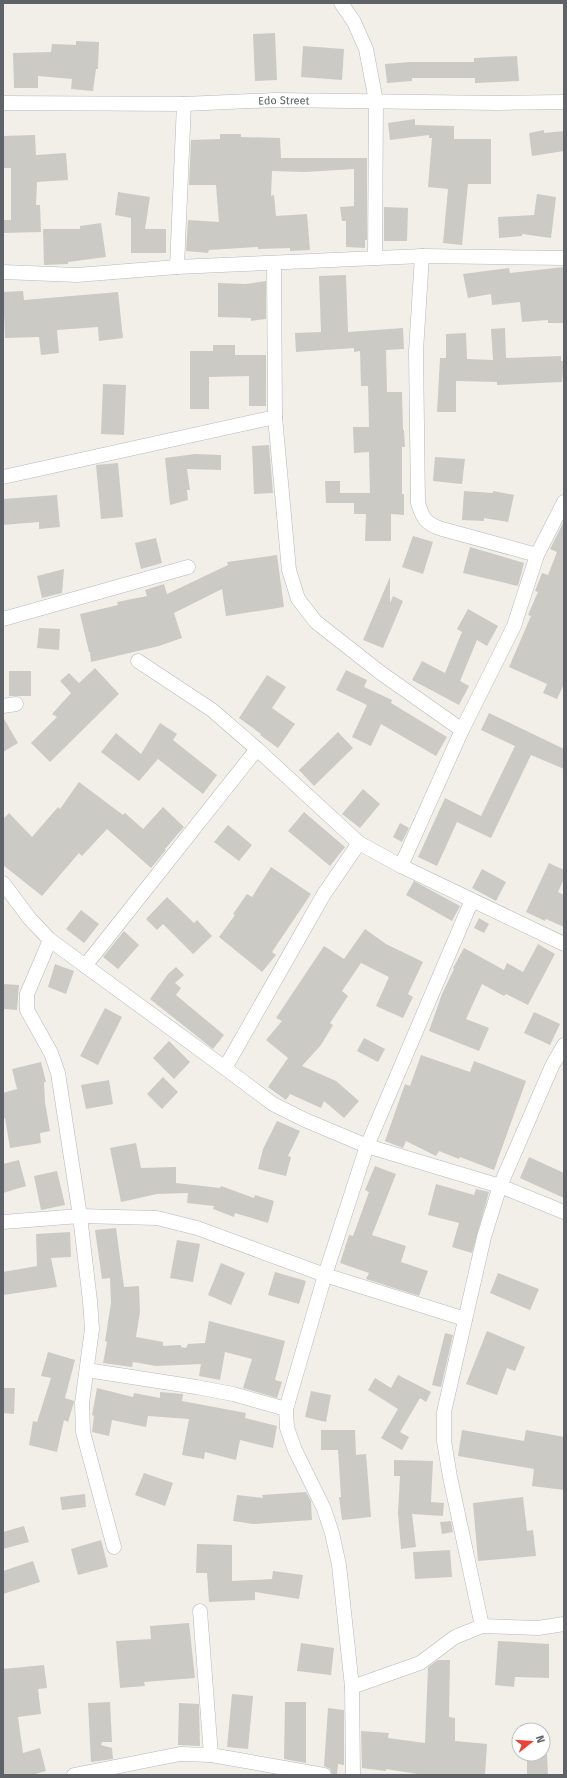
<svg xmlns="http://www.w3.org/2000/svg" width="567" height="1778" font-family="'Fira Sans',sans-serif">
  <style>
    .building { fill: #cccac5 }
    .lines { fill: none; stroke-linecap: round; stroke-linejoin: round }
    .street-casing { stroke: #b5b8bc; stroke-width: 15 }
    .street { stroke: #fff; stroke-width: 14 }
    .labels { text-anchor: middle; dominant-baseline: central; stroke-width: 3; stroke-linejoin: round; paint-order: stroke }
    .street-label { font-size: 11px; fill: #5f6368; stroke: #fff }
  </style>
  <rect width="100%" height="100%" fill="#f1efe8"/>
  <path class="building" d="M275,33L277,80L255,81L253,34Z
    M76,41L99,42L98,69H96L93,91L71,89L72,79L38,76V88H14L13,53L51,52L52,44L76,45Z
    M303,46L344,49L342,80L301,77Z
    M517,56L519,81L475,83V78H412V81L387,83L385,64L410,62H474V58Z
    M415,119V125L454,126V139H491V184H468L462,245L443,243L448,189L428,187L432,138H429V135L390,140L388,123Z
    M544,130V133L564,131V151L532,156L529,133Z
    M220,134H241V137L280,138L281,158H367V240H365V248L346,247V221H342L340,207L354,206V169L305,172L272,171L271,196L274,195L276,216L307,214L310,250L290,251V248L258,249V247L209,250L208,253L186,251L188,220L219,222L216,185H189L191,140L220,139Z
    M35,135L36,155L66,153L68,180L37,182L36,205H40L41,232L3,233V220H11V168H3V136Z
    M118,192L150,197L145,229H166V253H131V218L115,215Z
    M537,194L556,197L551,238L522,234V236L499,238L498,217L534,215Z
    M384,207L408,208L407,241H384Z
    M101,223L106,257L68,262V264L44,265L43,229H80V226Z
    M564,267V323H548V320L522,322L520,302L492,305L491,294L468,298L463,274L509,268L510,273Z
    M346,275L348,332L403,328L404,349L386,350L387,392H402L403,430H404L405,447H402V494H404V515L391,514V541H365L366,514H354V503H326L325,481H340V493H370L369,452L354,453L353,427H369L368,386H361L360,351L354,352V348L296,352L295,333L321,332L319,276Z
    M266,281V319L251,321V318L218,317V283L246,284Z
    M23,291L24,300L118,292L123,338L99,341L98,327L57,330L59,353L41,355L39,337L5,338L3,292Z
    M505,328L506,358L561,356V361H564L562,382L497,385V382L456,381V412H437L440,358H446V334L466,333L467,359L493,360L491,329Z
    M213,345H235V355H266V406H249V376L209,377V409H190V351H213Z
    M103,384L126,385L124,435L101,434Z
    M269,445L273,493L254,494L252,446Z
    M195,454L221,455V470L187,469L190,490H187L188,500L170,505L165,458Z
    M435,457L465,459L462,484L433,481Z
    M118,463L123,517L101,519L96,465Z
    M464,491L493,493V491L514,495L508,522L484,518V521L462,520Z
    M57,495L60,527L39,529V522L3,525V499Z
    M564,521V684L557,699L543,693L547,684L509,667L531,616L528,615L538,592L535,591L542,573L548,575L557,552L550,549Z
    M413,536L433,542L423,574L402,567Z
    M156,538L162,563L141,569L135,543Z
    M470,547L524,563L518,586L463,573Z
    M277,555L284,607L226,616L222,589L174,613L182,638L159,646L91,662L90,652H89L80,614L118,605L117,602L147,596L145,590L164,584L167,594L228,565L227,562Z
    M64,569L62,593L42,598L37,576Z
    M390,577V603L393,596L403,601L383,648L363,640Z
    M468,609L498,626L487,646L477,640L460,681L469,686L459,705L412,680L422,661L445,673L462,632L457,629Z
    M39,628L60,629L59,650L37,648Z
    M95,668L119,694L50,762L31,743L57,717L52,714L71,693L60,681L69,673L79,683Z
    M346,670L367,680L364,687L392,700L391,703L447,737L436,756L381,724L371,746L352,737L367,705L336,690Z
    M9,671H31V696H9Z
    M267,675L286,687L272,708L295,724L278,748L260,735L261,734L239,718Z
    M489,713L564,749V769L531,755L491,838L457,822L437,866L418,857L445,798L481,816L515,746L481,730Z
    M3,717L18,743L3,752Z
    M160,723L177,734L173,740L217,775L203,794L158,759L139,781L101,752L116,733L141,754Z
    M338,732L353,748L314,786L299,770Z
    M79,782L123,815L125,813L143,829L163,807L184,827L165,849L166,850L151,868L107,829L82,856L79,853L42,896L3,865V819L9,813L32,837L58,807L60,809Z
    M363,789L380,804L360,828L342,814Z
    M304,812L345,847L330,866L288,831Z
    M400,823L409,828L402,842L393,837Z
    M228,825L252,845L239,861L214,842Z
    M549,863L564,870V879L558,892L564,895V927L546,919L545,921L526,912Z
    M271,867L311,894L272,952L276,955L262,972L219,937L235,915L233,914L247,894L252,897Z
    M482,869L506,882L496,901L472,888Z
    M414,881L460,906L452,921L406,895Z
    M167,897L194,923L197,920L212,936L193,954L163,924L157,930L146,919Z
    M81,910L99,924L84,943L66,929Z
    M479,918L489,924L484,933L474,928Z
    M365,929L386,944L423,962L408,994L413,997L403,1018L376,1006L389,977L361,963L342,991L348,996L330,1023L333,1025L321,1045L302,1066L336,1081L359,1101L344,1118L324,1101L321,1108L290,1094L286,1100L268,1087L288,1058L266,1040L282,1021L276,1018L324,946L344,959Z
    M124,931L139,945L118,969L103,957Z
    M538,944L555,954L528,1005L506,994L504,996L482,984L466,1019L489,1028L479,1051L429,1031L442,994L454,969L453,968L464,948L504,970L507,963L523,972Z
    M55,964L74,971L66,994L48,987Z
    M176,967L184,975L175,983L181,988L176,995L224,1035L213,1049L150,999L168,974Z
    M3,984L19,985L17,1010L3,1009Z
    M105,1008L122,1017L98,1065L80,1056Z
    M534,1012L560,1024L550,1045L524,1033Z
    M364,1038L385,1049L378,1062L357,1051Z
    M169,1041L190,1062L174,1079L153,1058Z
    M421,1055L470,1072L474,1061L526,1081L494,1170L460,1157L459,1159L439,1151L436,1156L406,1141L403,1148L385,1141L405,1084L410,1086Z
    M41,1062L46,1082H44L45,1102L50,1131L40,1133L41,1143L10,1148L5,1118H3V1093L17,1089L12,1069Z
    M163,1077L178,1092L162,1109L147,1094Z
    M109,1080L113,1104L86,1109L81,1085Z
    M277,1121L300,1131L288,1156L291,1157L286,1176L258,1169L263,1149Z
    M136,1143L141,1168L176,1167V1183L220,1188L221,1186L254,1198L255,1195L274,1201L268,1223L235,1213L234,1217L213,1209L214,1206L187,1203L188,1193L157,1194L121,1202L110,1148Z
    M529,1157L564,1173V1198L520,1178Z
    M19,1160L26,1186L3,1193V1164Z
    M375,1166L396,1174L372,1235L406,1246L401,1262L428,1271L419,1296L366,1279L369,1273L340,1263L349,1235L353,1236L369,1192L365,1190Z
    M57,1171L65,1205L41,1210L34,1176Z
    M436,1184L474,1195L476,1189L489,1192L472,1253L452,1247L459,1223L428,1215Z
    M116,1228L124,1287L139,1286L140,1312L136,1337L163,1342V1346L181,1345V1347L186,1348L188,1344L205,1343L209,1321L285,1341L275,1380L282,1382L277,1398L243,1388L252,1359L225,1352L220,1380L199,1376L201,1364L156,1366L133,1362L132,1367L103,1363L107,1342L105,1341L111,1303L110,1278L102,1279L95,1230Z
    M70,1232L71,1257L51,1258L57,1287L3,1295V1272L37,1266L36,1234Z
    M177,1240L200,1244L193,1282L170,1278Z
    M221,1263L245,1273L231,1305L208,1295Z
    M275,1272L306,1281L299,1304L268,1295Z
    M498,1273L539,1289L530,1310L490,1293Z
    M487,1331L525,1347L515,1371L507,1368L497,1395L466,1384Z
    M445,1333L453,1335L441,1387L432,1385Z
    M48,1352L75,1360L65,1398L74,1401V1402L68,1422L64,1420L57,1452L29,1445L33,1421L37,1422L51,1378L41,1376Z
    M398,1375L431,1392L426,1402L420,1398L400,1432L409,1437L402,1450L381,1438L398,1409L368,1390L375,1378L391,1388Z
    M3,1388H15L14,1414L3,1413Z
    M97,1388L133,1397L134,1393L160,1398V1392L183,1394L182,1401L246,1413L245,1418L277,1426L273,1448L240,1440L236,1460L205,1452L204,1459L182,1455L189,1419L148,1416L146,1427L112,1420L109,1436L92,1432L94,1416L92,1415Z
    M311,1391L331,1395L326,1422L305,1417Z
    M321,1430H355L356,1455L366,1454L371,1517L342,1520L339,1497H341L338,1450H321Z
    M462,1430L524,1441L526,1430L564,1437V1490L532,1486L534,1469L458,1456Z
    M394,1460L433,1461L431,1502L444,1503L443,1516L412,1514L416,1547L401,1549L398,1513L400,1476H394Z
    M144,1473L173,1483L165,1506L135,1495Z
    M306,1492L311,1501L312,1520L253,1524L233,1521L237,1495L263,1498L262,1495Z
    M85,1494L86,1507L62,1510L60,1497Z
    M523,1497L527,1531L533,1530L536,1556L478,1561L473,1503Z
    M451,1521L453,1532L442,1534L440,1522Z
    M24,1526L29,1542L3,1549V1532Z
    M101,1540L108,1567L78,1575L71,1549Z
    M197,1544L232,1545V1581L272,1579L273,1571L303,1575L299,1599L255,1592V1600L209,1602L207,1573H196Z
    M450,1550L452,1577L415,1579L413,1552Z
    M33,1561L40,1582L3,1594V1571Z
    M189,1623L195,1678L144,1682L145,1686L120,1688L116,1641L151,1639L150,1626Z
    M498,1641L549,1644V1678L515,1677L514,1687L495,1685Z
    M301,1643L334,1648L331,1675L297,1671Z
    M438,1660H450L449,1717L455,1718V1741L487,1744L485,1775H424L386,1769V1771L362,1768L361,1731L389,1733L388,1738L425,1743L428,1667Z
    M44,1665L47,1688L38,1689L41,1714L18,1717L23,1753L40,1748L46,1771L32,1775H3V1669Z
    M232,1694L253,1696L248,1749L227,1747Z
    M110,1702L112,1742H102L101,1745L112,1748L113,1759L91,1762L88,1703Z
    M285,1702H306V1763L284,1759Z
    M179,1703L199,1704L200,1746L178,1745Z
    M328,1708L344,1710V1765L338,1764L337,1775H332L330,1769L324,1766Z
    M527,1754H547L548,1775H527Z"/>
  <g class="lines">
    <defs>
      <g id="street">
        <path d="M341,3L354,22L366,49L376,101L375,258"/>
        <path id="s1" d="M3,103L184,104L275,100L497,103L564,102"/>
        <path d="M422,256L416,351L418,503C423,519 426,524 442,529L537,555"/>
        <path d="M274,263L275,417L289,570L298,599L316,622L381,673L462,730"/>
        <path d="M177,267L422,256L564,258"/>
        <path d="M3,272L77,275L177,267L184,104"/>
        <path d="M3,477L275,417"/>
        <path d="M3,619L188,567"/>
        <path d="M138,661L212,710L257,749L359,843L401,866L564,944"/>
        <path d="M3,706L16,704"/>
        <path d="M401,866L462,730L514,626L537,555L564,502"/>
        <path d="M3,883L30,919L50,940L225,1068L273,1104L305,1120L367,1146L500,1186L564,1212"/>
        <path d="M50,940L27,994V1010L51,1053L58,1073L80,1216L90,1301L92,1329L82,1403L83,1432L114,1547"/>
        <path d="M85,966L257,749"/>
        <path d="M225,1068L324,894L359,843"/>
        <path d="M3,1222L80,1216L157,1218L197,1228L325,1275L465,1319"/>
        <path d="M87,1370L196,1387L233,1394L286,1409"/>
        <path d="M200,1611L211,1755"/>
        <path d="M482,1626L450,1477L444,1441V1412L484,1237L500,1186L552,1066L564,1045"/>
        <path d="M352,1687L420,1663L455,1637L482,1626L538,1628L564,1624"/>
        <path d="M74,1775L180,1754L211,1755L324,1775"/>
        <path d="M353,1775L352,1687L339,1565L332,1533L324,1509L295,1450L287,1428L286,1409L325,1275L367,1146L472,900"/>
      </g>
    </defs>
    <use href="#street" class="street-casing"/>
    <use href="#street" class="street"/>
  </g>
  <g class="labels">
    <g class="street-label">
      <text stroke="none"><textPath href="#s1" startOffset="281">Edo Street</textPath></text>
    </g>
  </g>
  <rect width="567" height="1778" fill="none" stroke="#5f6368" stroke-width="8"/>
  <g transform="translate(531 1742) rotate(73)"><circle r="19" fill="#ffffff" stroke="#bfc1c3"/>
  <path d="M0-3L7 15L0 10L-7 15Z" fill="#ea4335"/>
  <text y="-6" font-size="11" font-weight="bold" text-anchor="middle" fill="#5f6368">N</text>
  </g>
</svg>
